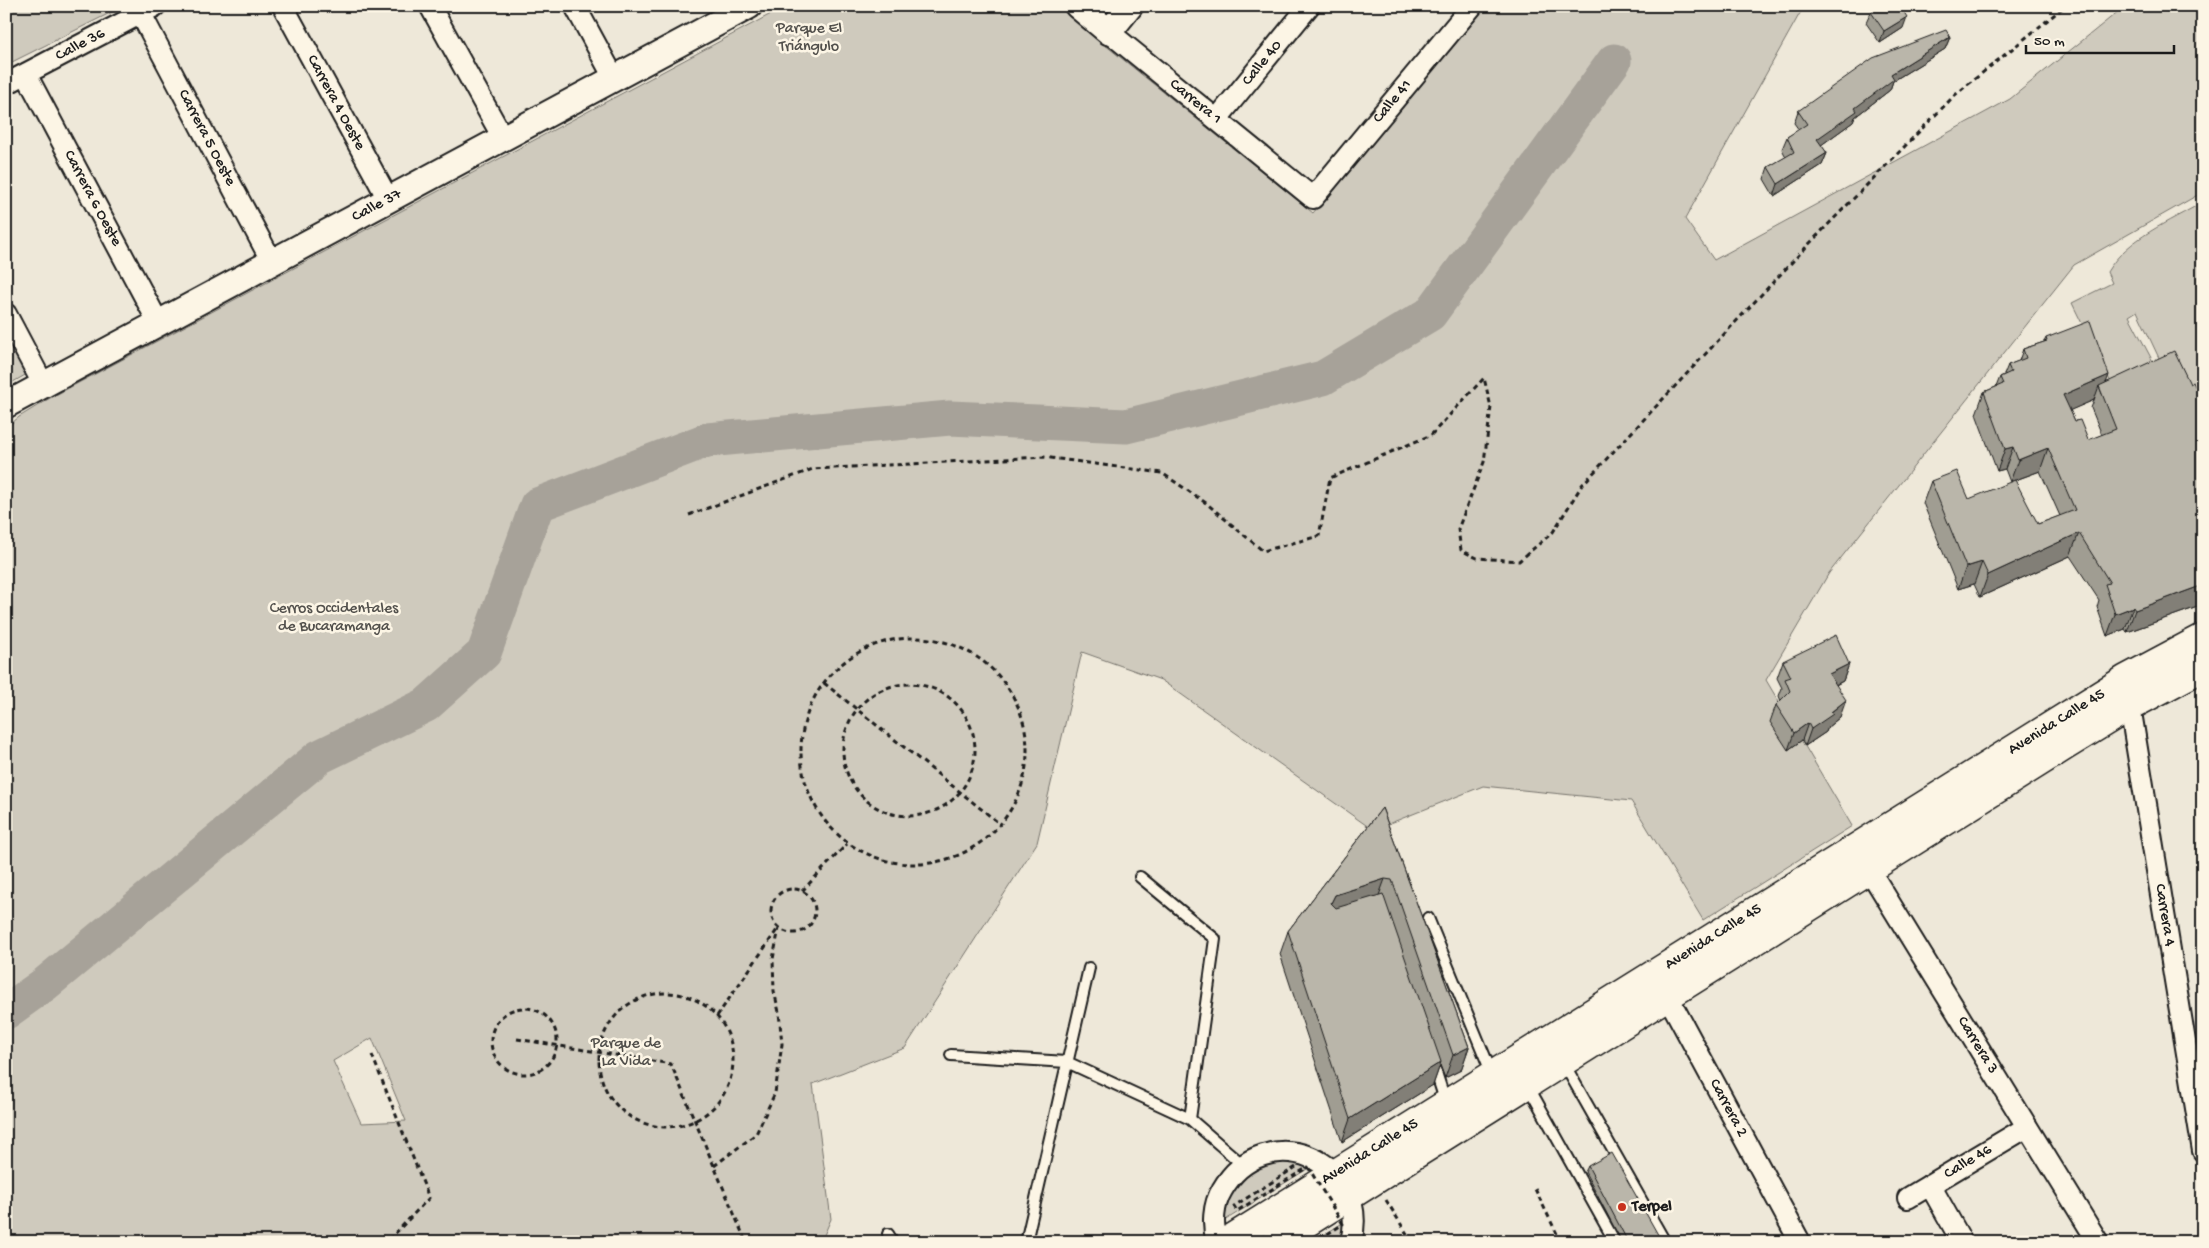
<svg xmlns="http://www.w3.org/2000/svg" width="2209" height="1248" font-family="'Gochi Hand',sans-serif">
  <style>
    .green { fill: #cfcabd; stroke: #76736c; fill-rule: evenodd }
    .lines { fill: none; stroke-linecap: round; stroke-linejoin: round }
    .river { stroke: #a7a299; stroke-width: 35 }
    .service-casing { stroke: #1c1c1c; stroke-width: 14 }
    .minor-casing { stroke: #1c1c1c; stroke-width: 24 }
    .tertiary-casing { stroke: #1c1c1c; stroke-width: 29 }
    .primary-casing { stroke: #1c1c1c; stroke-width: 31 }
    .path { stroke: #1c1c1c; stroke-width: 3; stroke-dasharray: 5 4; stroke-linecap: butt }
    .service { stroke: #fcf5e5; stroke-width: 10 }
    .minor { stroke: #fcf5e5; stroke-width: 20 }
    .tertiary { stroke: #fcf5e5; stroke-width: 25 }
    .primary { stroke: #fcf5e5; stroke-width: 28 }
    .path-bridge { stroke: #1c1c1c; stroke-width: 3; stroke-dasharray: 5 4; stroke-linecap: butt }
    .wall { fill: #a09d92; stroke: #1c1c1c; fill-rule: evenodd }
    .shaded-wall { fill: #827f77; stroke: #1c1c1c }
    .building { fill: #bab6aa; stroke: #1c1c1c }
    .poi-dot { fill: #c8321e; stroke: #fcf5e5; stroke-width: 2 }
    .labels { text-anchor: middle; dominant-baseline: central; stroke-width: 5; stroke-linejoin: round; paint-order: stroke }
    .park-label { font-size: 16px; fill: #52504c; stroke: #fcf5e5 }
    .street-label { font-size: 16px; fill: #1c1c1c; stroke: #fcf5e5 }
    .poi-label { font-size: 16px; font-weight: bold; fill: #1c1c1c; stroke: #fcf5e5; text-anchor: start }
  </style>
  <rect width="100%" height="100%" fill="#eee8d9"/>
  <filter id="ink" filterUnits="userSpaceOnUse"><feTurbulence type="fractalNoise" baseFrequency=".02" numOctaves="2"/><feDisplacementMap in="SourceGraphic" scale="10" xChannelSelector="R" yChannelSelector="G"/><feConvolveMatrix kernelMatrix="1 2 1 2 8 2 1 2 1" color-interpolation-filters="sRGB"/></filter>
  <g filter="url(#ink)">
    <path class="green" d="M6,6H124L6,65Z
      M786,6H1057L1313,213L1487,6H1804L1685,219L1714,260L2010,99L2125,6H2203V92L2195,97L2203,111V192L2074,265L1829,573L1766,680L1852,826L1703,920L1631,801L1483,786L1373,830L1161,680L1082,652L1037,843L905,1048L813,1084L831,1219L821,1242H6V428L19,417L50,398ZM372,1038L406,1121L361,1123L333,1061Z
      M2203,202V393L2180,403L2137,311L2129,316L2159,373L2116,393L2072,303L2112,283L2107,272C2127,238 2169,222 2203,202Z
      M6,335L27,374L6,386Z
      M1286,1157L1312,1166L1224,1221C1228,1202 1233,1181 1249,1169C1257,1162 1276,1160 1286,1157Z
      M1347,1220L1343,1242H1313Z"/>
    <g class="lines">
      <path class="river" d="M6,1012L45,984L319,757L426,705L484,653L537,505L707,440L950,418L1126,426L1323,378L1430,314L1614,61"/>
      <defs>
        <path id="service" d="M1140,877L1215,939L1190,1119L1243,1165
          M1428,918L1492,1074
          M951,1055L1067,1062L1190,1119
          M1432,1060L1446,1103
          M1563,1062L1665,1242
          M1528,1086L1615,1242
          M888,1234L893,1242
          M1026,1242L1089,968"/>
        <g id="minor">
          <path id="s1" d="M283,6L388,199"/>
          <path d="M430,6L503,138"/>
          <path d="M575,6L614,78"/>
          <path id="s2" d="M141,14L272,262"/>
          <path id="s3" d="M1109,32L1313,198L1472,6"/>
          <path id="s4" d="M26,74L158,322"/>
          <path id="s5" d="M6,84L155,6"/>
          <path id="s6" d="M1217,119L1309,6"/>
          <path d="M6,314L43,384"/>
          <path id="s7" d="M2128,694L2203,1151"/>
          <path id="s8" d="M1862,858L2098,1242"/>
          <path id="s9" d="M1661,984L1800,1242"/>
          <path d="M1930,1185L1962,1242"/>
          <path id="s10" d="M1908,1198L2027,1127"/>
          <path d="M1217,1242C1212,1225 1213,1205 1222,1190C1264,1116 1372,1159 1351,1242"/>
        </g>
        <g id="tertiary">
          <path d="M1078,6L1109,32L1130,6"/>
          <path id="s11" d="M6,405L749,6"/>
        </g>
        <g id="primary">
          <path id="s12" d="M1226,1242L2126,679L2203,638"/>
          <path d="M1276,1242L2065,746L2130,706L2203,667"/>
        </g>
      </defs>
      <use href="#service" class="service-casing"/>
      <use href="#minor" class="minor-casing"/>
      <use href="#tertiary" class="tertiary-casing"/>
      <use href="#primary" class="primary-casing"/>
      <path class="path" d="M689,515L813,469L1044,457L1162,473L1206,503L1263,551L1319,536L1330,478L1431,435L1484,378L1491,407L1484,462L1458,529L1461,550L1477,558L1519,561L1553,532L1582,485L1810,243L1955,95L2065,6
        M801 751a113 113 0 1 1 226 0a113 113 0 1 1-226 0Z
        M824,683L1000,824
        M843 750a66 66 0 1 1 132 0a66 66 0 1 1-132 0Z
        M771 911a22 22 0 1 1 44 0a22 22 0 1 1-44 0Z
        M802,891L847,844
        M599 1060a67 67 0 1 1 134 0a67 67 0 1 1-134 0Z
        M491 1041a33 33 0 1 1 66 0a33 33 0 1 1-66 0Z
        M717,1016L777,930
        M517,1039L671,1064L746,1242
        M372,1055L429,1198L387,1242
        M714,1166L756,1134L775,1093L782,1044L779,1012L774,991L773,959L779,928
        M1535,1189L1561,1242
        M1386,1200L1412,1242"/>
      <use href="#service" class="service"/>
      <use href="#minor" class="minor"/>
      <use href="#tertiary" class="tertiary"/>
      <use href="#primary" class="primary"/>
      <path class="path-bridge" d="M1296,1167L1234,1206L1237,1211L1308,1167L1343,1224L1315,1242"/>
    </g>
    <path class="wall" d="M1871,12L1903,28L1880,43L1866,23Z
      M1950,37L1945,49L1893,81L1890,90L1855,117L1853,122L1821,145L1827,153L1822,165L1774,196L1764,179L1768,167L1786,157L1782,149L1787,137L1799,130L1794,123L1798,111Z
      M2046,338L2107,382L2190,384L2197,390L2203,393V605L2127,632L2125,629L2107,636L2097,607L2099,600L2070,556L1980,597L1974,584L1958,589L1923,503L1931,481L1969,499L2038,524L2060,516L2040,471L2010,482L2005,469L1997,471L1976,414L1984,392L1996,387L2000,377L2004,375L2008,365L2019,361L2023,349L2044,342ZM2094,400L2091,408L2102,435L2088,440L2075,421L2070,410Z
      M1783,661L1849,664L1843,681L1836,685L1840,717L1828,727L1826,732L1805,746L1802,740L1788,750L1770,722L1776,705L1781,701L1779,696L1782,688L1777,678Z
      M1382,808L1469,1047L1461,1070L1445,1078L1440,1065L1433,1085L1342,1142L1280,954L1288,931Z
      M1588,1166L1661,1240L1664,1242H1622L1585,1172Z"/>
    <path class="shaded-wall" d="M1907,17L1903,28L1880,43L1884,31Z
      M1950,37L1945,49L1893,81L1890,90L1855,117L1853,122L1813,151L1817,139L1855,108L1891,74Z
      M1827,153L1822,165L1774,196L1778,184Z
      M2109,375L2102,394L2099,386L2094,400L2055,417L2063,395Z
      M2013,447L2005,469L1997,471L2005,449Z
      M2048,448L2040,471L2010,482L2018,460Z
      M2079,533L2070,556L1980,597L1988,575Z
      M1982,562L1974,584L1958,589L1966,567Z
      M2203,585V605L2127,632L2135,610Z
      M2133,607L2125,629L2107,636L2115,614Z
      M1849,664L1843,681L1823,691L1829,674Z
      M1846,700L1840,717L1828,727L1826,732L1805,746L1811,729Z
      M1808,723L1802,740L1788,750L1794,733Z
      M1385,879L1377,901L1326,918L1331,903L1335,895Z
      M1469,1047L1461,1070L1445,1078L1453,1055Z
      M1441,1062L1433,1085L1342,1142L1350,1119Z"/>
    <path class="building" d="M1878,6H1900L1907,17L1884,31L1871,12Z
      M1946,30L1950,37L1891,74L1894,79L1855,108L1857,111L1817,139L1827,153L1778,184L1768,167L1794,152L1787,137L1807,124L1798,111L1873,58Z
      M2090,321L2109,375L2063,395L2075,421L2080,420L2088,440L2116,429L2099,386L2174,351L2190,384L2193,382L2197,390L2201,389L2203,393V585L2135,610L2133,607L2115,614L2105,584L2110,583L2079,533L1988,575L1982,562L1966,567L1931,481L1957,471L1969,499L2015,480L2038,524L2075,510L2048,448L2018,460L2013,447L2005,449L1984,392L2003,384L2000,377L2011,372L2008,365L2026,358L2023,349L2047,341L2046,338Z
      M1836,635L1849,664L1829,674L1846,700L1831,712L1833,714L1811,729L1808,723L1794,733L1776,705L1790,691L1785,679L1791,677L1783,661Z
      M1382,808L1469,1047L1453,1055L1392,880L1385,879L1335,895L1331,903L1336,908L1383,894L1441,1062L1350,1119L1288,931Z
      M1612,1153L1661,1240L1664,1242H1628L1588,1166Z"/>
  </g>
  <circle class="poi-dot" cx="1622" cy="1207" r="5"/>
  <g class="labels">
    <g class="park-label">
      <text x="809" y="29">Parque El<tspan x="809" dy="18">Triángulo</tspan></text>
      <text x="334" y="609">Cerros Occidentales<tspan x="334" dy="18">de Bucaramanga</tspan></text>
      <text x="626" y="1044">Parque de<tspan x="626" dy="18">La Vida</tspan></text>
    </g>
    <g class="street-label">
      <text stroke="none"><textPath href="#s5" startOffset="84">Calle 36</textPath></text>
      <text stroke="none"><textPath href="#s6" startOffset="72">Calle 40</textPath></text>
      <text stroke="none"><textPath href="#s3" startOffset="111">Carrera 1</textPath></text>
      <text stroke="none"><textPath href="#s3" startOffset="388">Calle 41</textPath></text>
      <text stroke="none"><textPath href="#s1" startOffset="110">Carrera 4 Oeste</textPath></text>
      <text stroke="none"><textPath href="#s2" startOffset="140">Carrera 5 Oeste</textPath></text>
      <text stroke="none"><textPath href="#s4" startOffset="141">Carrera 6 Oeste</textPath></text>
      <text stroke="none"><textPath href="#s11" startOffset="421">Calle 37</textPath></text>
      <text stroke="none"><textPath href="#s12" startOffset="980">Avenida Calle 45</textPath></text>
      <text stroke="none"><textPath href="#s7" startOffset="224">Carrera 4</textPath></text>
      <text stroke="none"><textPath href="#s12" startOffset="575">Avenida Calle 45</textPath></text>
      <text stroke="none"><textPath href="#s8" startOffset="220">Carrera 3</textPath></text>
      <text stroke="none"><textPath href="#s9" startOffset="141">Carrera 2</textPath></text>
      <text stroke="none"><textPath href="#s12" startOffset="170">Avenida Calle 45</textPath></text>
      <text stroke="none"><textPath href="#s10" startOffset="70">Calle 46</textPath></text>
    </g>
    <g class="poi-label">
      <text x="1632" y="1207">Terpel</text>
    </g>
  </g>
  <rect width="2209" height="1248" fill="none" stroke="#fcf5e5" stroke-width="25"/>
  <rect x="12" y="12" width="2184" height="1223" fill="none" stroke="#1c1c1c" stroke-width="2" filter="url(#ink)"/>
  <path d="M2026 45v8h148v-8" fill="none" stroke="#1c1c1c" stroke-width="2.5"/>
  <text x="2034" y="45" font-size="15" fill="#1c1c1c" stroke="#fcf5e5" stroke-width="4" paint-order="stroke">50 m</text>
</svg>
